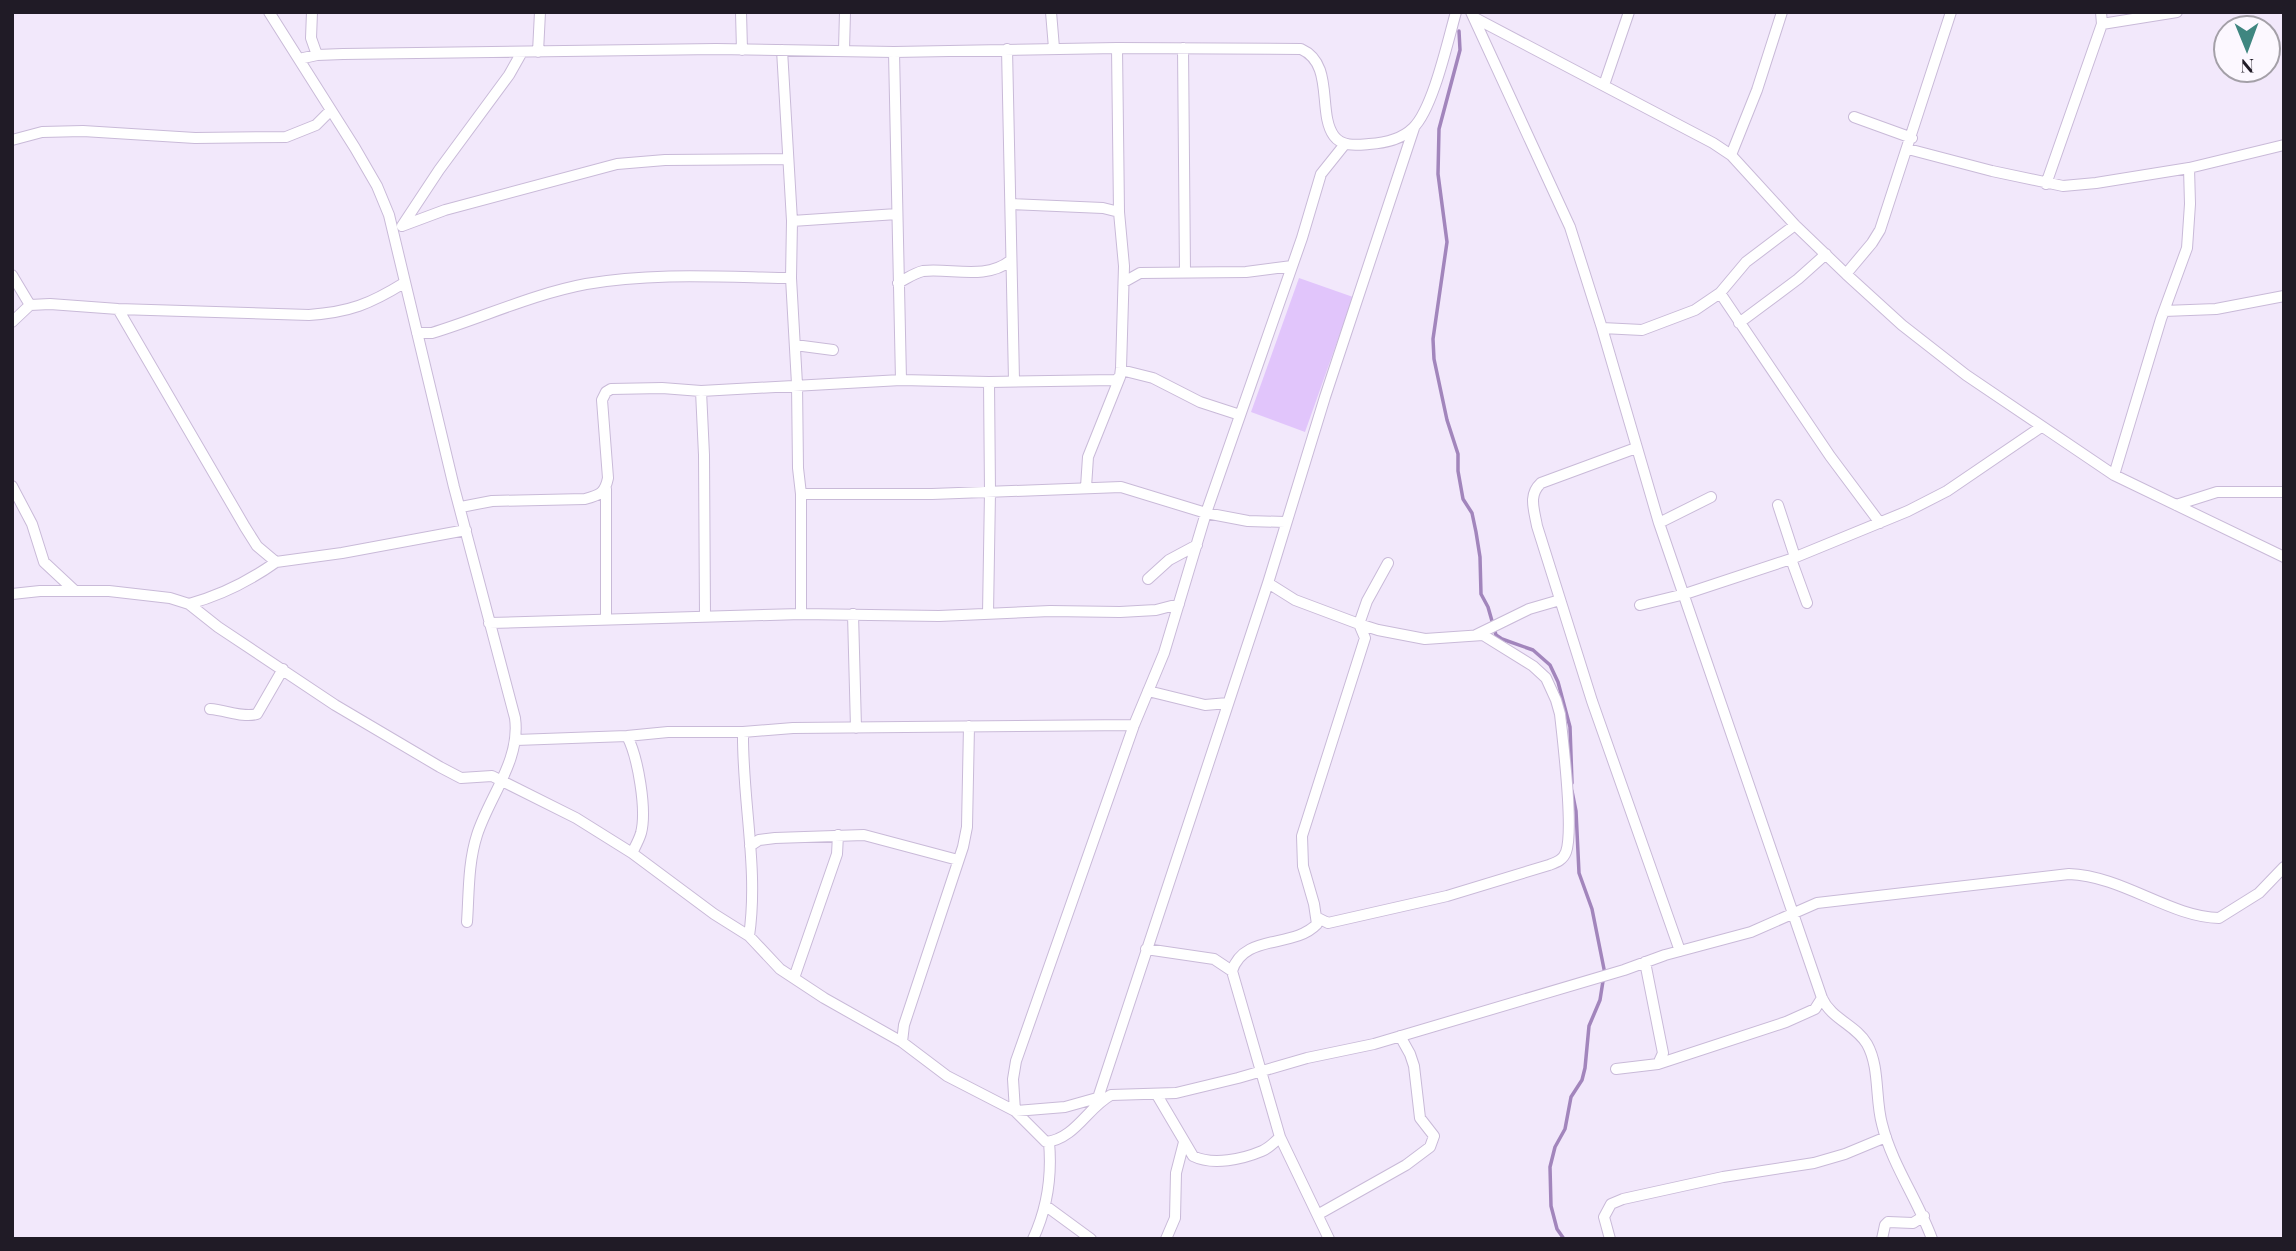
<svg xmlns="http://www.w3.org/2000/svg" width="2296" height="1251" font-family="'Playfair Display',serif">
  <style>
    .green { fill: #e1c5fb }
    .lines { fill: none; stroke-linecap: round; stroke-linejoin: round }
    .stream { stroke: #a285bc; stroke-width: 3.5 }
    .minor-casing { stroke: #c9bad8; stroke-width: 12 }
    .minor { stroke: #fff; stroke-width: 10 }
  </style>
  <rect width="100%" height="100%" fill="#f2e8fb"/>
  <path class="green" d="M1299,278L1353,297L1305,432L1251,412Z"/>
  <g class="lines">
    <path class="stream" d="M1459,31L1460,50L1439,129L1438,174L1447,242L1433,339L1434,359L1447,420L1458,454V471L1463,499L1472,513L1476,532L1480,557L1481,594L1488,607L1496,635L1502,639L1533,650L1550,665L1558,682L1570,727L1572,783
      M1572,791L1576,811L1579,873L1592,909L1605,974
      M1564,1239L1557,1229L1551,1206L1550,1167L1555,1147L1565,1129L1571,1097L1582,1080L1585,1068L1589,1026L1600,1000L1603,981"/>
    <defs>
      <path id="minor" d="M269,12L355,148L377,186L389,215L454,487L515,718C521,760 489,797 477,835C468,863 469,893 467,922
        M312,12L311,38L317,55
        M741,12L742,50
        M1051,12L1054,48
        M1471,12L1570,227L1602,328L1659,523L1822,998C1831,1019 1856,1025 1867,1044C1880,1067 1875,1099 1882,1124C1892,1165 1918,1200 1932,1239
        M1475,18L1713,143L1731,155L1795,225L1846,274L1902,325L1966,375L2114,475L2284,557
        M2102,24L2177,12
        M1183,48L1185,272
        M1007,49L1014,380
        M782,50L792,221L791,278L797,384L798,468L801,494V614
        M844,50L845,12
        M538,52L540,12
        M894,52L901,380
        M299,59L317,55L343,54L716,49L894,52L1117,48L1301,49C1335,64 1317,113 1334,136C1342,147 1357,145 1369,144C1385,143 1401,140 1413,128C1433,109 1448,40 1456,12
        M1604,85L1629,12
        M1854,117L1912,138
        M12,140L42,132L83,131L195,138L286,137L316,125L331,110
        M1908,149L1992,171L2063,186L2096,183L2189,168L2284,145
        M1731,155L1757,90L1782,12
        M2046,184L2102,24L2101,12
        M1011,204L1103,208L1119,212
        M792,221L897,214
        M402,226L445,210L617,164L665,160L788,159
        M402,226L439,170L509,75L522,52
        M1846,274L1872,243L1880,230L1951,12
        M12,275L30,305
        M1124,282L1140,273L1246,272L1292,266
        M898,283C906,279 914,273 923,271C951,268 986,280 1010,261
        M1720,293L1830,456L1880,523
        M118,309L245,527L257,546L276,562L342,553L466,530
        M2164,311L2216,309L2284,296
        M12,322L30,305L50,304L118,309L309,315C350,312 370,304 404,283
        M1739,323L1798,279L1826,254
        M1602,328L1642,330L1695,310L1720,293L1746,262L1795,225
        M417,333H432C484,317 533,294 586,284C653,272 724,277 791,278
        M795,345L833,350
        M1121,370L1153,378L1200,402L1240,415
        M701,391L704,455L705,616
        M1636,448L1541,483C1528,495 1534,509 1537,526L1592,701L1680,951
        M2114,475L2161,319L2187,248L2190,204L2189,168
        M12,486L32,524L44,562L74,590
        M1086,487L1088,457L1120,377
        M606,489V619
        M801,494H932L1121,487L1206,513L1248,521L1285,522
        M1778,505L1795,557
        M2176,505L2217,492H2284
        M461,507L492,501L585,499C600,495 605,493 608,478L602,400L606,392L611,389L662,388L701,391L901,380L989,382L1116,380L1120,376L1121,368L1124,266L1119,212L1117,48
        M1659,523L1711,497
        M1791,559L1807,603
        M1148,579L1169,560L1197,545
        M1268,583L1295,600L1359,624L1365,638L1302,836L1303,866L1314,904L1317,924C1293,949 1244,933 1232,971L1280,1137L1329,1239
        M12,594L40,591H109L170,598L189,604L218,627L335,705L440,767L461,778L492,776L576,818L632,853L714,914L749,936L780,969L824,998L902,1042L947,1076L1015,1111L1046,1142C1075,1139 1088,1107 1111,1095L1176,1093L1238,1078L1307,1058L1374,1044L1624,970L1665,955L1751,932L1817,903L2069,874C2123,876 2170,917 2219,918L2259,893L2284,867
        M189,604C222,595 248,582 276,562
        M1640,605L1685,594L1791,559L1908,511L1947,491L2041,427
        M853,614L856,728
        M988,614L990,492L989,382
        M489,623L801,614L939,616L1050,611L1120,612L1156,610L1179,604
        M1476,635L1529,609L1560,600
        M1148,691L1205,705L1228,703
        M210,709C226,710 242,718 257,714L283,669
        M743,732C742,799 759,869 749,936
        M627,736C638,757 647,810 641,833C639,840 635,847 632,853
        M516,740L627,736L668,732H743L793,728L1134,725
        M750,846L759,840L775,838L864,835L958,860
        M1318,918L1328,923L1447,896L1549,865C1557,862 1563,860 1566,852C1574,830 1563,741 1560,714L1556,700L1546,678L1533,666L1483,635L1425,639L1378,630L1359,624L1367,601L1388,563
        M1146,949L1214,959L1232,971
        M1645,962L1663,1053L1658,1064
        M794,978L837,854L838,835
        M902,1042L904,1025L963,847L967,827L969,726
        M1616,1069L1658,1064L1786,1022L1815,1009L1822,998
        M1157,1095L1193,1156C1213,1166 1243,1159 1262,1151C1269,1148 1275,1142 1280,1137
        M1097,1098L1065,1107L1015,1111L1013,1079L1016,1061L1134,725L1164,653L1206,513L1302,238L1321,174L1345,144
        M1096,1104L1268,583L1325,397L1414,128
        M1046,1206L1091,1239
        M1319,1214L1406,1165L1430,1147L1434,1136L1420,1118L1414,1066L1410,1054L1400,1036
        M1033,1239C1047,1209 1052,1175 1049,1142
        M1166,1239L1175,1218L1176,1173L1184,1142
        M1610,1239L1604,1217L1611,1204L1623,1199L1723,1177L1814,1163L1845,1154L1886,1137
        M1882,1239L1885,1225L1888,1222L1913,1223L1924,1216"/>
    </defs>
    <use href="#minor" class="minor-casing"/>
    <use href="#minor" class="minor"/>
  </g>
  <rect width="2296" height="1251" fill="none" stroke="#201b26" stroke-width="28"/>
  <g transform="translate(2247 49) rotate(179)"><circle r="33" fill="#fcf8ff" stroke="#a4a0a8" stroke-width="2"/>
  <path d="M0-5L12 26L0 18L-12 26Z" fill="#3f8680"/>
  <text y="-10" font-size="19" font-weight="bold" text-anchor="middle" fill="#201b26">N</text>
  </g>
</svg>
